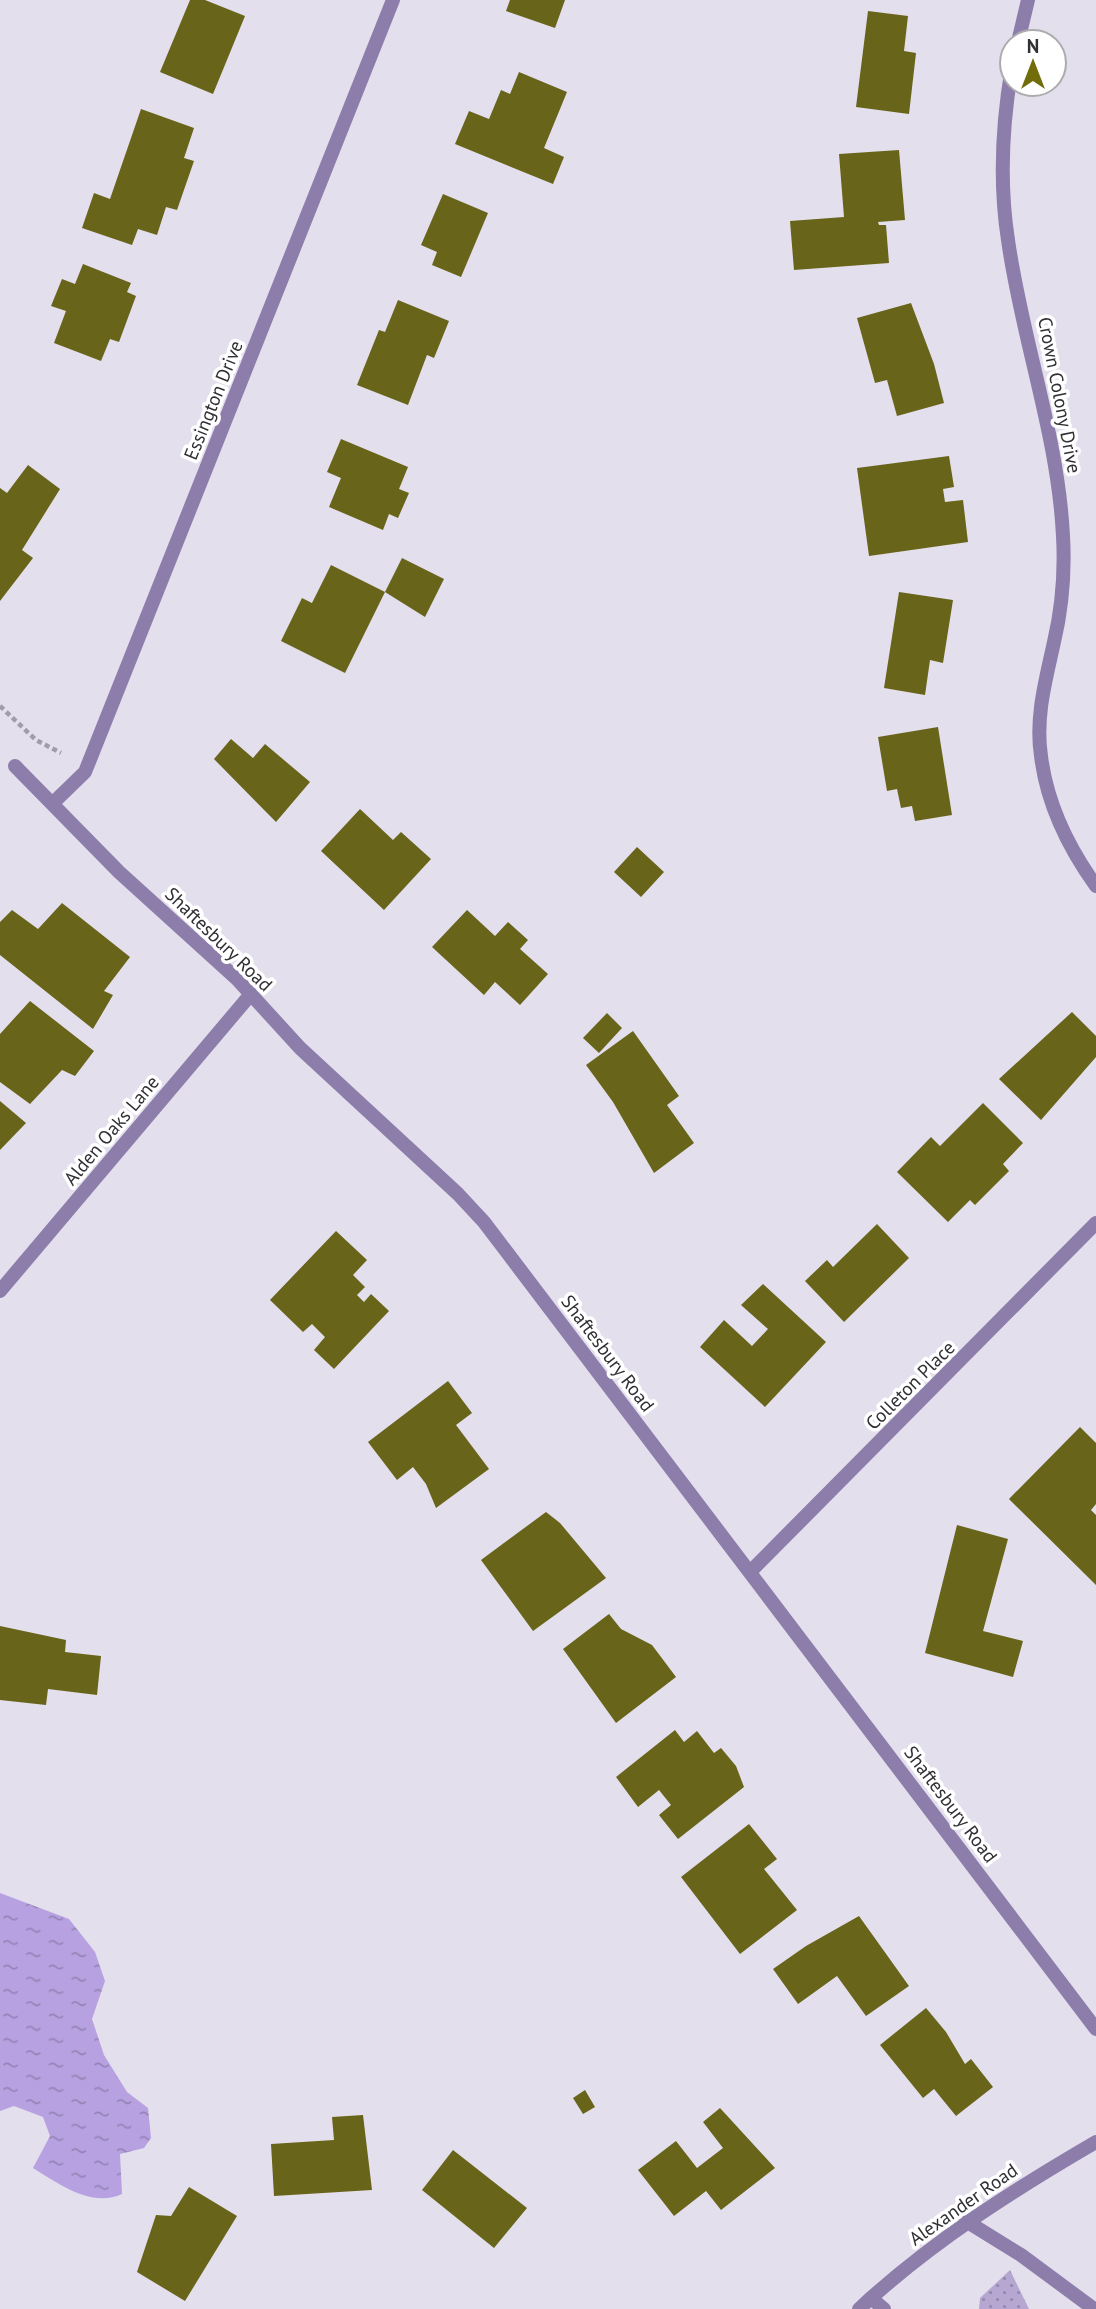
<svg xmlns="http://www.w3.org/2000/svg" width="1096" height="2309" font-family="'PT Sans',sans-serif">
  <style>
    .grass { fill: url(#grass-dots) }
    .water { fill: url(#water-ripples) }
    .building { fill: #686419 }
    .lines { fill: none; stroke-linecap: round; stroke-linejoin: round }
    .path { stroke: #9f9da7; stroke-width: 4.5; stroke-dasharray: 5 3.5; stroke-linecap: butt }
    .service { stroke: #8c7daa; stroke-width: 14 }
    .minor { stroke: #8c7daa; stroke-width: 14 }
    .tertiary { stroke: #8c7daa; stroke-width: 14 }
    .labels { text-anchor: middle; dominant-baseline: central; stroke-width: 7; stroke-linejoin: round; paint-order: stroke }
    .street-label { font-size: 19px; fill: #302f34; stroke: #fff }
  </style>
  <defs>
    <pattern id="grass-dots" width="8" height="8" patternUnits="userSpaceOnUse" patternTransform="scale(1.75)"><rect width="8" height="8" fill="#b5a7d2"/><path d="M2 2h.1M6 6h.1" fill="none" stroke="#9488ab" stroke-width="1.8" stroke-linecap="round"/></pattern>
    <pattern id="water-ripples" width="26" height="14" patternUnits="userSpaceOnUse" patternTransform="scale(1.75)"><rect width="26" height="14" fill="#b7a1e1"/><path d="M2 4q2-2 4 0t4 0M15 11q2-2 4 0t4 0" fill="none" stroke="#9584b7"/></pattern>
  </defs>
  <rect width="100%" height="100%" fill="#e3dfed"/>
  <path class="grass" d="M1010,2270L1029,2309H979L980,2298Z"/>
  <path class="water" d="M0,1893L69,1919L95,1952L105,1981L92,2019L104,2055L127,2092L148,2108L151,2138L144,2148L120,2154L122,2194C91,2208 59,2184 33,2168L50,2136L43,2117L14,2106L0,2111Z"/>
  <path class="building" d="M190,0H205L245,16L213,94L160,72Z
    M510,0H565L555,28L506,11Z
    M868,11L908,16L904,51L916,53L909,114L856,107Z
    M519,72L567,92L544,148L564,157L553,184L455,144L469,111L489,119L501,90L510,94Z
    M141,109L194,128L184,158L194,161L177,210L166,207L157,235L138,229L132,245L82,228L94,193L110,199Z
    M899,150L905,220L878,222L879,225H886L889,263L794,270L790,221L844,217L839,154Z
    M443,194L488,213L461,277L432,265L437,252L421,245Z
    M83,264L131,283L127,292L136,296L119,342L110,339L101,361L54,343L66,311L51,306L62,279L75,284Z
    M398,300L449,321L434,358L427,355L408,405L357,385L379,330L385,332Z
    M911,303L934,364L944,403L897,416L887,380L875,383L857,318Z
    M341,439L408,467L399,489L409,493L398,518L389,514L383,530L329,507L341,478L327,472Z
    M949,456L954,487L943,489L945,502L963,500L968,542L869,556L857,468Z
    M28,465L60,489L22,550L33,558L0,601V488L7,493Z
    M402,558L444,579L425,617L385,592Z
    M331,565L385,592L345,673L281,641L302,598L312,603Z
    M899,592L953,600L943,663L930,660L925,695L884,688Z
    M938,727L952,815L915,821L912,806L901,808L897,789L887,791L878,737Z
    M231,739L253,758L265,744L310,782L276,822L214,759Z
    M360,809L393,840L401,832L431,859L384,910L321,851Z
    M637,847L664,872L641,897L614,872Z
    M62,903L130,957L104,991L113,995L93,1029L0,955V922L12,910L38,929Z
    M467,910L495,936L508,922L528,940L520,949L548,974L520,1005L495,982L484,995L432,947Z
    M30,1001L94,1051L75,1076L62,1070L30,1104L0,1082V1034Z
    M1072,1012L1096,1036V1057L1041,1120L999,1079Z
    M607,1013L622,1028L599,1053L583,1038Z
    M633,1031L679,1096L667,1105L694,1143L654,1173L613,1102L586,1065Z
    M0,1101L26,1123L0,1150Z
    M983,1103L1023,1143L1003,1164L1009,1171L975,1205L970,1200L948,1222L897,1172L931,1137L940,1146Z
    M877,1224L909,1258L844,1322L805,1281L827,1260L833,1267Z
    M336,1231L367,1260L353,1275L365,1287L357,1295L364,1302L371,1294L389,1311L334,1369L314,1350L325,1337L312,1324L303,1332L270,1300Z
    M763,1284L826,1342L765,1407L700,1347L724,1320L752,1346L768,1329L741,1305Z
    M448,1381L472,1413L456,1425L489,1469L436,1508L426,1484L413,1467L397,1480L368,1442Z
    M1080,1427L1096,1443V1504L1091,1510L1096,1515V1585L1009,1499Z
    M546,1512L560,1523L606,1578L533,1631L481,1560Z
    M957,1525L1008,1539L983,1631L1023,1641L1013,1677L925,1653Z
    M609,1614L621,1629L652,1645L676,1677L616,1723L563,1649Z
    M0,1626L66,1640L65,1652L101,1656L97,1695L48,1689L46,1705L0,1700Z
    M675,1730L684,1742L697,1731L714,1753L721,1748L736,1766L744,1787L678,1839L659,1815L671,1805L659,1790L638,1807L616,1777Z
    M749,1824L777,1859L764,1869L797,1910L740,1954L681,1877Z
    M859,1916L909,1986L866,2016L837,1976L798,2004L773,1969L806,1946Z
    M926,2008L946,2032L965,2064L971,2059L993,2087L956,2116L934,2089L923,2098L880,2045Z
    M585,2090L595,2107L583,2114L573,2098Z
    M720,2108L775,2168L721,2210L706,2191L674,2216L638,2170L676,2141L697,2168L723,2148L703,2122Z
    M363,2115L372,2190L274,2196L271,2144L334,2140L332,2117Z
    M453,2150L527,2208L494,2248L422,2190Z
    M189,2187L237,2216L185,2301L137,2272L156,2215L171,2216Z"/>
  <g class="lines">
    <path class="path" d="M0,706L36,740L61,753"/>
    <path class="service" d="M966,2221L1021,2255L1094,2309"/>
    <path class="minor" d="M1018,42L1028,0
      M1012,67C1002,125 999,182 1008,240C1022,340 1058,435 1063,536C1065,571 1062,608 1054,642C1046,679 1035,717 1041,756C1047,805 1068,847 1096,886
      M15,766L119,872L237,979L300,1048L458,1194L484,1222L1096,2029
      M52,804L85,772L393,0
      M0,1291L251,994
      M750,1572L1096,1223
      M871,2298L884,2309"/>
    <path class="tertiary" d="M859,2309C931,2242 1012,2191 1096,2142"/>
  </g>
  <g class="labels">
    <g class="street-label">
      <text transform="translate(1060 395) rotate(79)">Crown Colony Drive</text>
      <text transform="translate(213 400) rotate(-68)">Essington Drive</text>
      <text transform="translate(219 939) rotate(44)">Shaftesbury Road</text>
      <text transform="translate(111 1130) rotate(-50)">Alden Oaks Lane</text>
      <text transform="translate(608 1353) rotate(53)">Shaftesbury Road</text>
      <text transform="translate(910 1385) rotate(-45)">Colleton Place</text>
      <text transform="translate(951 1804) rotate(53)">Shaftesbury Road</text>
      <text transform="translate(963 2204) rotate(-35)">Alexander Road</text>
    </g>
  </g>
  <g transform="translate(1033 63)"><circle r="33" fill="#ffffff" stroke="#acacae" stroke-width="2"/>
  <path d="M0-5L12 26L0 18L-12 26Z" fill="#726d0b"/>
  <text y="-10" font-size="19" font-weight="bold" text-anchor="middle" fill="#302f34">N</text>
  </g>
</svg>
